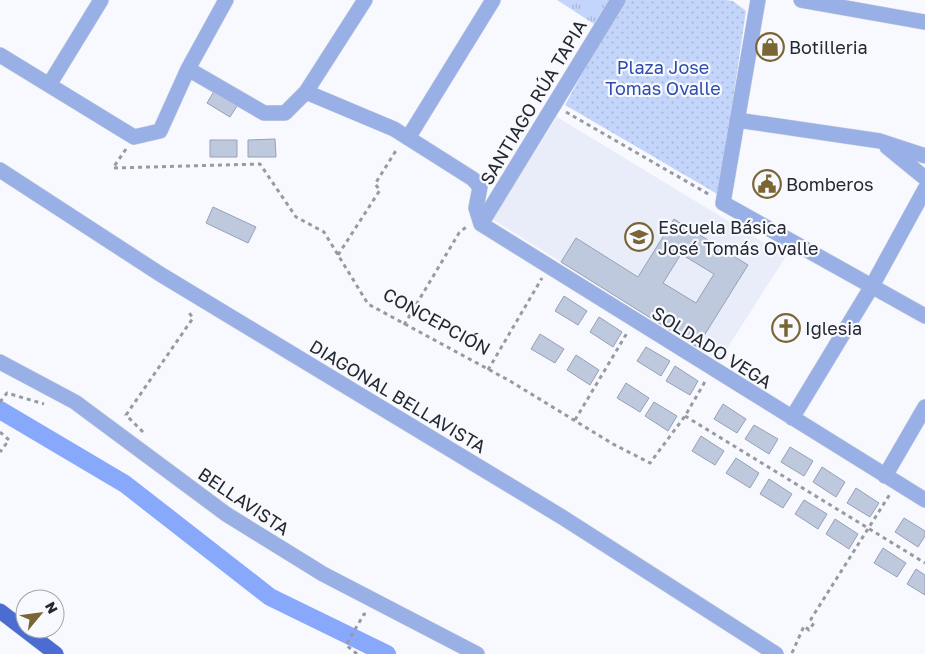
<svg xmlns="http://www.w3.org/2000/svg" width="925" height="654" font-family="'Golos Text',sans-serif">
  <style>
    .built { fill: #e8edf9 }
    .grass { fill: url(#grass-tufts) }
    .park { fill: url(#park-dots) }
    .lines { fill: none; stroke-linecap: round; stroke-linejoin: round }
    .canal { stroke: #88a8fb; stroke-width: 18 }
    .building { fill: #bfc9de; stroke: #97a0b5; fill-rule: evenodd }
    .minor-casing { stroke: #d1d3d9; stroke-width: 16 }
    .tertiary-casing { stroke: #d1d3d9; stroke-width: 16 }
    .primary-casing { stroke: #d1d3d9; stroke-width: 16 }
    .path { stroke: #979aa0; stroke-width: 3; stroke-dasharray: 4 4; stroke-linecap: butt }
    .minor { stroke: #99b0e7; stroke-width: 15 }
    .tertiary { stroke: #99b0e7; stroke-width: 15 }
    .primary { stroke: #4b6dd1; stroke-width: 15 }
    .labels { text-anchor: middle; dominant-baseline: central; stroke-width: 4.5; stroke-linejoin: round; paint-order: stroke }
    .poi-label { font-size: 18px; fill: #242830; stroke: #f7f9fe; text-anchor: start }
    .park-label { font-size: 18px; fill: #2f4cab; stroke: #f7f9fe }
    .street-label { font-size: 18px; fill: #242830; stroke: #f7f9fe }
  </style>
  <defs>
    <pattern id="grass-tufts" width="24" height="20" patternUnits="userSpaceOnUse" patternTransform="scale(1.25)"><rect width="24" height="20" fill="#c4d5fb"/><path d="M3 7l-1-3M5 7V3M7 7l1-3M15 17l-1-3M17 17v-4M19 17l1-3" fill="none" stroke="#a8b7d7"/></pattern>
    <pattern id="park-dots" width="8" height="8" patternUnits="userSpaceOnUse" patternTransform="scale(1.25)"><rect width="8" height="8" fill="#c4d5fb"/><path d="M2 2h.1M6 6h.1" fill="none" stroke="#a8b7d7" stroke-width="1.8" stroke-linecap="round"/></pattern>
  </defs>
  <rect width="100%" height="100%" fill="#f7f9fe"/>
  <path class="built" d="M557,117L786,256L719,361L492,219Z"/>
  <path class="grass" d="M557,0H609L594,24Z"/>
  <path class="park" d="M623,0H725L733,1L746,11L719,195L565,105Z"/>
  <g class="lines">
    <path class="canal" d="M0,410L125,484L270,597L387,654"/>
  </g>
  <path class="building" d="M216,88L239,103L230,117L207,103Z
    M275,139L276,157H248V140Z
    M210,140H237V157H210Z
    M213,207L256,227L248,243L206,223Z
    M674,219L748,265L697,347L561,262L576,238L638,277ZM681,254L714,274L696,303L663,283Z
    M564,296L587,311L578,325L555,311Z
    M599,317L622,332L613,347L590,332Z
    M540,334L564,349L555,363L531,349Z
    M646,347L670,361L661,376L637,361Z
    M576,355L599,370L590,385L567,370Z
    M675,366L698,381L690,395L666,381Z
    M626,383L649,398L640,412L617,398Z
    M654,402L677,416L668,431L645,416Z
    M723,404L746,419L737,433L714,419Z
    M754,425L778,439L769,454L745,439Z
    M701,436L724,451L715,465L692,451Z
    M790,447L813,461L804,476L781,462Z
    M736,458L759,473L750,488L726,473Z
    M822,467L845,482L836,497L813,482Z
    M769,479L792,494L783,508L760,494Z
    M856,488L879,503L870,517L847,503Z
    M804,500L827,514L818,529L795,514Z
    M904,518L925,531V536L918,547L895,532Z
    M835,519L858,534L849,549L826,534Z
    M883,548L906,563L897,577L874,563Z
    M916,569L925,575V595L907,584Z"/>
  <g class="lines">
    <defs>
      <path id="minor" d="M0,55L134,137L160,131L188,69L226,0
        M188,69L264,113H285L306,92L365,0
        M49,85L101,0
        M306,92L394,129L473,179L480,187L476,208L481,224
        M737,120L880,141L925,156
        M408,138L493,0
        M887,147L925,178
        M481,224L925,500
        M481,224L618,0
        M0,362L75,402L226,514L323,574L477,654
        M792,418L872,286L925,189
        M885,476L925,407"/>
      <path id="tertiary" d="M758,0L723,203L925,316
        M801,0L925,22
        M0,170L160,274L562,517L776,654"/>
      <path id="primary" d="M0,611L56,654"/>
    </defs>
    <use href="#minor" class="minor-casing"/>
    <use href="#tertiary" class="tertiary-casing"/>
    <use href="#primary" class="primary-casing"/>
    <path class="path" d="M566,112L710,195
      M126,149L113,168L260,164L296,217L324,232L368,304L510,381L613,444L650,463L685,416L706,380
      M338,255L380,190L375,184L397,149
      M404,325L459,233L466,227
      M488,370L542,278
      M0,402L7,393L44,404
      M685,416L925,563
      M575,420L627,333
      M0,432L9,440L0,452
      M143,432L126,415L193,318L187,310
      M792,653L804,626L809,630L814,623L811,619L890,494
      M357,654L346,645L364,614L367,615"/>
    <use href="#minor" class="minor"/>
    <use href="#tertiary" class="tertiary"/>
    <use href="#primary" class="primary"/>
  </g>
  <defs>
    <symbol id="shop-ring" viewBox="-11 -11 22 22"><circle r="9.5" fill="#f7f9fe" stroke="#7a6534" stroke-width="1.5"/><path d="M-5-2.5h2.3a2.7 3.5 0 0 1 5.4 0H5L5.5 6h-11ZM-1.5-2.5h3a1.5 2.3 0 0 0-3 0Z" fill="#7a6534"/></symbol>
    <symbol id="civic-ring" viewBox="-11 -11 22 22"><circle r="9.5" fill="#f7f9fe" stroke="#7a6534" stroke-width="1.5"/><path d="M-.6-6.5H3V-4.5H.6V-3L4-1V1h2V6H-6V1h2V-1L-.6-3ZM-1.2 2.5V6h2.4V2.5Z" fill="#7a6534"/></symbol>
    <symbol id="school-ring" viewBox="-11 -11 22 22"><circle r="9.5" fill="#f7f9fe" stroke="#7a6534" stroke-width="1.5"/><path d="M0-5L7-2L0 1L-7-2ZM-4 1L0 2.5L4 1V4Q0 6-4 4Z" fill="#7a6534"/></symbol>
    <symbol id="church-ring" viewBox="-11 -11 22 22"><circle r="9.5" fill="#f7f9fe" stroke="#7a6534" stroke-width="1.5"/><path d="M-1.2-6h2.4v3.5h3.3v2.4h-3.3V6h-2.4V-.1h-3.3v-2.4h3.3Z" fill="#7a6534"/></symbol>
  </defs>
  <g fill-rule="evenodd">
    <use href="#shop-ring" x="754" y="31" width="32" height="32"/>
    <use href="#civic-ring" x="751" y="168" width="32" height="32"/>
    <use href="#school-ring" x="623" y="221" width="32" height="32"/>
    <use href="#church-ring" x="770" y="312" width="32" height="32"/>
  </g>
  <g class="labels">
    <g class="poi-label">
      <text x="789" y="47">Botilleria</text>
      <text x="786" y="184">Bomberos</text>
      <text x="658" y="227">Escuela Básica<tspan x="658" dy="21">José Tomás Ovalle</tspan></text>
      <text x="805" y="328">Iglesia</text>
    </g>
    <g class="park-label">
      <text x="663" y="67">Plaza Jose<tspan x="663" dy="21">Tomas Ovalle</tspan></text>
    </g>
    <g class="street-label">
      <text transform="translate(533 102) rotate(-59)">SANTIAGO RÚA TAPIA</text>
      <text transform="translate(437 321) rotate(29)">CONCEPCIÓN</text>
      <text transform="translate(712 347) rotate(32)">SOLDADO VEGA</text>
      <text transform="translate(398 396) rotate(31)">DIAGONAL BELLAVISTA</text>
      <text transform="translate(244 501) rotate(34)">BELLAVISTA</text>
    </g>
  </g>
  <g transform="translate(40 614) rotate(61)"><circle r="24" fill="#f7f9fe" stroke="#a3a5ac"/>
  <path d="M0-4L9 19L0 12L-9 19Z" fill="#7a6534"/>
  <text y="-8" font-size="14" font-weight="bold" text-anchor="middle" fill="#242830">N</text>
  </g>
</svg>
